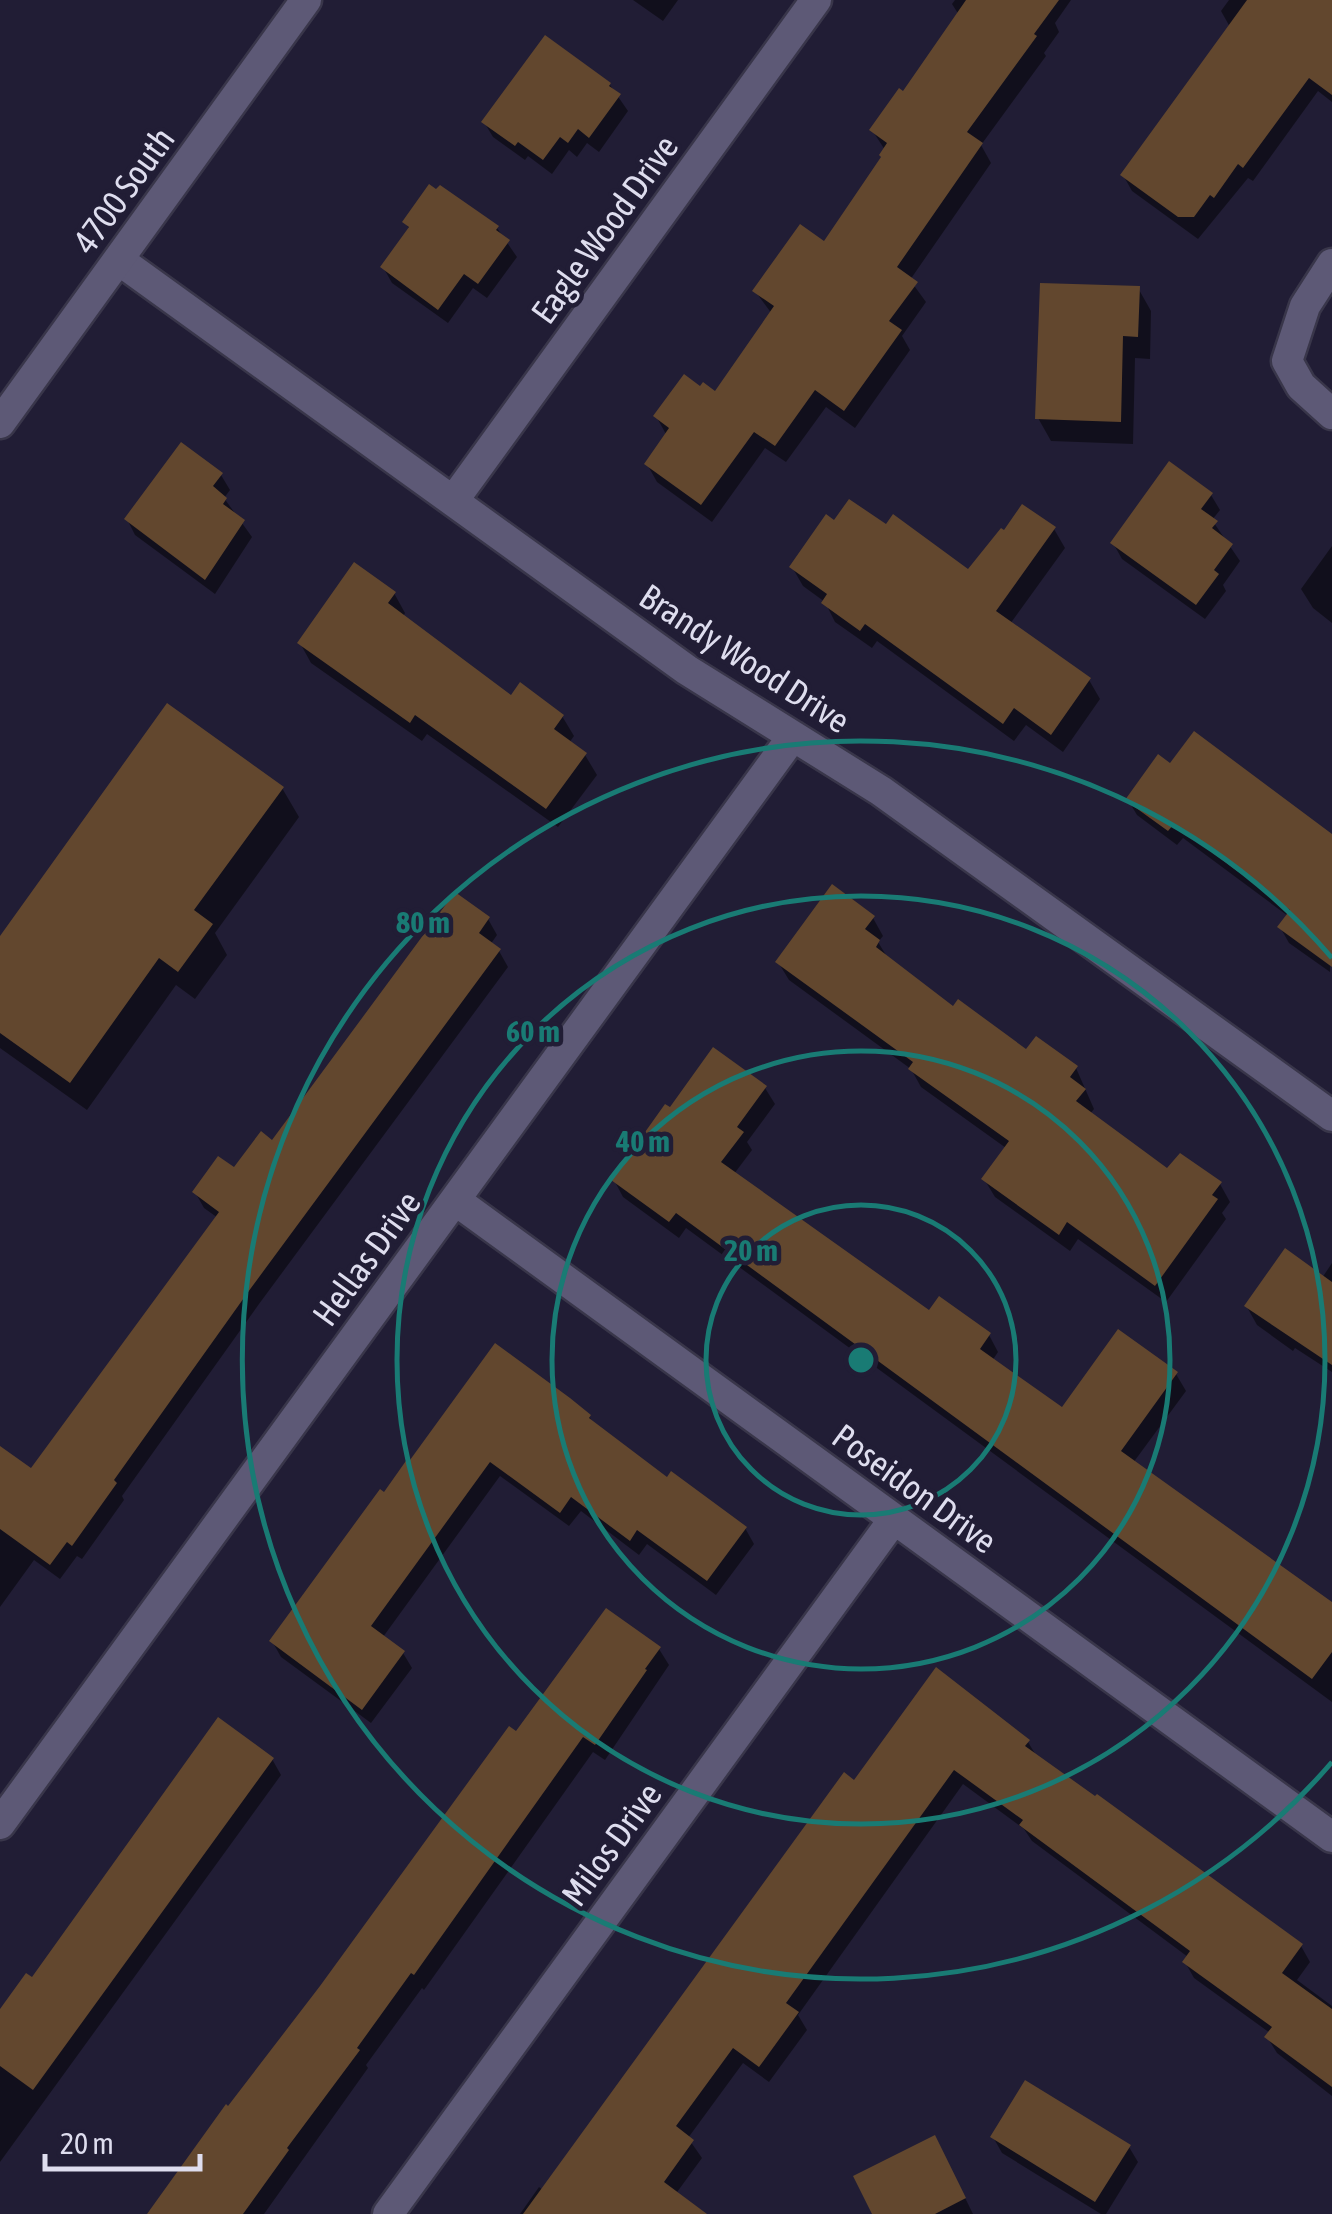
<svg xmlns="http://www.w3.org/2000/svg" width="1332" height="2214" font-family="'Asap Condensed',sans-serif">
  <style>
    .shadow { fill: #0007 }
    .building { fill: #62472e }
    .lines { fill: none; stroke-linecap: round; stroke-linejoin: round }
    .street-casing { stroke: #39364a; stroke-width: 35 }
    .secondary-casing { stroke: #39364a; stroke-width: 35 }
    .street { stroke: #5d5976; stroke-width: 30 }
    .secondary { stroke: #5d5976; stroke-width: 30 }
    .ring { fill: none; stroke: #197b74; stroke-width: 5 }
    .labels { text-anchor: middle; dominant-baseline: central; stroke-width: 9; stroke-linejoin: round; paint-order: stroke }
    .street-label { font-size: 35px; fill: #deddee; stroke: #211d35 }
    .centre { fill: #197b74; stroke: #211d35; stroke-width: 5 }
    .ring-label { font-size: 30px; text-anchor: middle; font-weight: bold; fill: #197b74; stroke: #211d35; stroke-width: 9; stroke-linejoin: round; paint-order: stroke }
  </style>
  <rect width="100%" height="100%" fill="#211d35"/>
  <path class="shadow" d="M633,0H678L663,21Z
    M955,0H1071L1055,23L1059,32L1044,53L1046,56L981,145L991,163L910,280L926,302L902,336L910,350L855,428L826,407L786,462L765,448L712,522L657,482L647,464L667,436L656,416L701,389L716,394L772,314L755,291L824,245L883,158L885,150L872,130L903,94L959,15L952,4Z
    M1229,0H1332V102L1318,91L1253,181L1248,178L1198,239L1132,191L1123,175L1230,27L1221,11Z
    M610,85L628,111L599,152L587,143L577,157L569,150L552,174L528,156L525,160L493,137L484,122Z
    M405,222L497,228L517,257L487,298L473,288L448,323L392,283L383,267L410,230Z
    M1138,288L1151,311L1150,359L1135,358L1133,444L1051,441L1038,418Z
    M221,475L230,490L224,498L252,537L215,594L135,535L127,519Z
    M1211,495L1220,510L1212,520L1240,561L1223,585L1226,591L1205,619L1122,559L1113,543Z
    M835,524L886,528L969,572L1054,529L1065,548L1010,624L1089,680L1100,699L1063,752L1026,725L1014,741L877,641L872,648L835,622L825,602L803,586L792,567Z
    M1332,546V623L1313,608L1301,589Z
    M394,593L405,613L403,617L511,698L562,716L574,736L569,743L585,755L597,775L558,827L427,734L422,741L311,663L300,643Z
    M1170,766L1332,837L1330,972L1289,943L1280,927L1288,916L1183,838L1177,845L1137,815L1128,800Z
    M282,788L299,817L215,933L227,955L195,999L176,985L87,1110L0,1048V940Z
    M873,918L883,936L878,942L889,960L954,1010L1027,1052L1076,1068L1094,1109L1090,1114L1168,1171L1220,1184L1230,1202L1222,1213L1226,1219L1166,1302L1078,1239L1070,1251L995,1197L984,1179L1006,1148L921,1087L911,1069L789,980L778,962Z
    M488,919L497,935L490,945L499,951L508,967L259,1304L122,1496L124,1500L82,1559L77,1556L60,1579L34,1560L0,1607V1449L32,1472L218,1218L204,1208L195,1192L235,1171L273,1143Z
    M765,1088L775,1104L747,1142L752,1150L734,1174L929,1314L989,1335L998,1352L992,1361L1062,1410L1176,1374L1186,1391L1133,1463L1332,1606V1702L686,1228L679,1238L623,1197L614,1180Z
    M1332,1263V1372L1295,1348L1293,1351L1257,1325L1247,1307L1322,1278Z
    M589,1416L594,1425L667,1480L745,1528L754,1544L716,1595L647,1544L639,1555L581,1511L569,1526L500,1476L383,1637L403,1653L412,1668L371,1723L281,1657L272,1641L384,1496Z
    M659,1649L669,1665L605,1760L593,1752L424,1990L422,1988L366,2065L368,2068L264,2214H161L229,2109L517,1734Z
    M1028,1742L1037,1757L1301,1946L1310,1962L1297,1980L1332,2006V2096L1277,2053L1267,2037L1270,2033L1194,1978L1185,1962L1188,1957L1032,1841L1024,1829L963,1784L798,2015L807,2030L769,2082L743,2063L688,2138L702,2158L661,2214H520L539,2187L543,2190L855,1783Z
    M272,1759L281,1775L0,2162V2013Z
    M993,2137L1129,2147L1138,2162L1106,2214H1101L1002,2153Z
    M943,2153L973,2214H875Z"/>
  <path class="building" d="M966,0H1059L1034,34L1037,36L967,132L983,143L897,267L918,282L889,321L902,330L844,411L815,390L775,446L754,432L701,505L644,464L669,428L653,416L684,374L700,386L703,382L715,391L774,306L752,291L800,224L824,241L881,157L879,155L887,143L869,130L899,88L903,91Z
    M1247,0H1332V95L1309,78L1243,168L1238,164L1214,198L1210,195L1194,217H1178L1120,175Z
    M545,35L611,83L609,86L621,94L589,138L578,129L568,143L560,137L543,160L518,142L515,146L481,122Z
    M429,184L436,189L440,185L499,226L496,230L510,240L478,284L464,274L438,310L380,267L409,227L402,222Z
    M1040,283L1140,286L1138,337L1123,336L1121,422L1035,419Z
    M181,442L223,473L213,486L227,498L223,504L245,520L205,580L124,519Z
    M1169,461L1213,493L1201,509L1218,521L1212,528L1233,544L1214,570L1219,574L1196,605L1110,543Z
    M849,499L886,524L893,514L968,569L1001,528L1004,530L1022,504L1056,527L996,611L1091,678L1051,735L1014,708L1003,724L865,624L860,631L821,603L827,594L789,567L826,514L834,520Z
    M354,562L396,592L388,603L511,695L520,682L564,715L554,729L587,753L546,809L415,715L410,723L297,643Z
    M167,703L284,787L194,910L213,924L178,972L159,958L70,1083L0,1033V936Z
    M1194,731L1332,834V967L1277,927L1290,910L1174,824L1168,831L1125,800L1158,754L1170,763Z
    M832,884L875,916L865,929L880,940L876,947L953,1006L958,999L1026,1049L1036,1036L1078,1066L1070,1077L1086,1089L1076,1101L1167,1168L1180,1153L1222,1182L1212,1195L1218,1199L1155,1286L1067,1222L1059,1235L981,1179L1009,1141L908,1069L913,1062L775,962Z
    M455,892L490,917L479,933L501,949L251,1288L114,1480L117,1483L72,1546L67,1542L50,1565L0,1529V1446L31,1468L219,1212L192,1192L218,1156L234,1167L261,1131L272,1140Z
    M713,1047L767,1086L737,1127L744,1132L721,1162L929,1310L939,1296L991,1333L980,1349L1062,1407L1118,1329L1178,1372L1121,1451L1332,1602V1652L1312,1679L676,1213L669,1222L611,1180L665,1104L670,1107Z
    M1285,1248L1332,1282V1365L1244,1306Z
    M495,1343L570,1398L591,1415L589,1418L667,1477L671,1471L747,1527L707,1581L637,1530L630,1541L571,1497L560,1513L490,1462L371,1626L405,1651L362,1710L269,1641L380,1489L384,1492L408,1458L410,1460Z
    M606,1608L661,1647L645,1669L647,1670L595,1745L583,1737L414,1975L411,1973L357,2048L360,2050L287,2148L289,2150L243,2214H147L226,2104L228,2106L320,1986L509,1726L516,1731Z
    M936,1667L1030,1740L1025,1746L1095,1796L1097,1794L1303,1944L1282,1973L1332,2009V2087L1264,2037L1272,2027L1182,1962L1190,1951L1019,1825L1023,1820L954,1770L786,2003L799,2012L759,2067L733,2048L676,2126L694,2140L664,2182L707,2214H523L844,1772L854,1780Z
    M218,1717L274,1758L33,2090L0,2066V2009L26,1973L32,1977Z
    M1025,2080L1131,2145L1095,2202L990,2137Z
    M935,2135L966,2198L935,2214H872L853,2176Z"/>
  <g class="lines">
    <defs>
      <path id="street" d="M119,260L687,670L881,791L1332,1116
        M1332,264L1305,306L1287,361L1301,386L1332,414
        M453,501L816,0
        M455,1200L1332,1837
        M0,1824L793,736
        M388,2214L894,1519"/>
      <path id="secondary" d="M0,423L306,0"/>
    </defs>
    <use href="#street" class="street-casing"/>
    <use href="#secondary" class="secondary-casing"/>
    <use href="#street" class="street"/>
    <use href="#secondary" class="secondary"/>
  </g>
  <g class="ring">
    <circle cx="861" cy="1360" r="155"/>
    <circle cx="861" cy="1360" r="309"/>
    <circle cx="861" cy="1360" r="464"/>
    <path d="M1332 1762A619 619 0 1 1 1332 958"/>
  </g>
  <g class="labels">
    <g class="street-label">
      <text transform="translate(123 190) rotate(-54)">4700 South</text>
      <text transform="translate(604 229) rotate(-54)">Eagle Wood Drive</text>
      <text transform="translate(745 658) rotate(33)">Brandy Wood Drive</text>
      <text transform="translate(366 1258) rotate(-54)">Hellas Drive</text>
      <text transform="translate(915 1488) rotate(36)">Poseidon Drive</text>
      <text transform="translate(611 1844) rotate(-54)">Milos Drive</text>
    </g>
  </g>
  <circle cx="861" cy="1360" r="15" class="centre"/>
  <g class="ring-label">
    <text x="423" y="933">80 m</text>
    <text x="533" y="1042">60 m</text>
    <text x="643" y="1152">40 m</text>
    <text x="751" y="1261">20 m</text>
  </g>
  <path d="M45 2154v15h155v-15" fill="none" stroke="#deddee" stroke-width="5"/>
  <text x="60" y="2154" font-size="30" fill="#deddee" stroke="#211d35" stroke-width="8" paint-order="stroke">20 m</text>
</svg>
